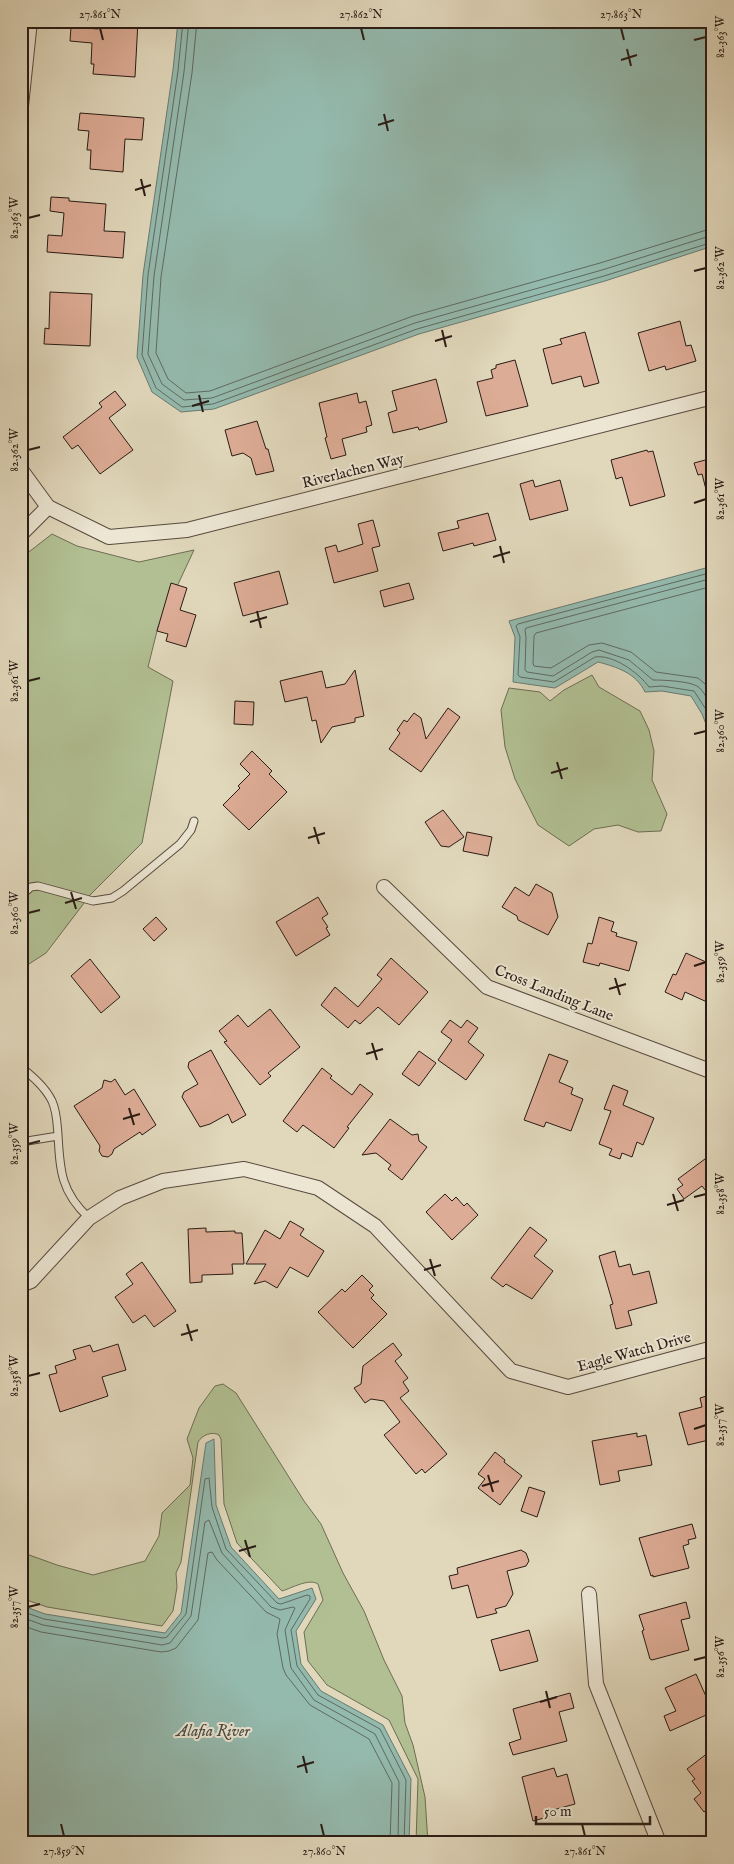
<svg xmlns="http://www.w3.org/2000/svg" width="734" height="1864" font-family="'IM FELL English',serif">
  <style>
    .green { fill: #b1bf92; stroke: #6d6d54 }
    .water { fill: #94baae; stroke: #697a71 }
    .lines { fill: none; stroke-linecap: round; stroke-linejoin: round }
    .shore { stroke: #5e6a62; stroke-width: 1 }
    .building { fill: #ddac96; stroke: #291b15 }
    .service-casing { stroke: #574a3f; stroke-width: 9 }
    .minor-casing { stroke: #574a3f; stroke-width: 16 }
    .service { stroke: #ece6d3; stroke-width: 7 }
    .minor { stroke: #ece6d3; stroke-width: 14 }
    .ticks { fill: none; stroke: #291b15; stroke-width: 2 }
    .labels { text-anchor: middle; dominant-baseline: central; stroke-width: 4; stroke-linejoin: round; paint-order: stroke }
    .street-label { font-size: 15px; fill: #291b15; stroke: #ece6d3 }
    .water-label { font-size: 16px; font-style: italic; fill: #494b43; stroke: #ece6d3 }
    .neatline { fill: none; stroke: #291b15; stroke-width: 2 }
    .ticks-label { font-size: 12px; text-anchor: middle; fill: #291b15 }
  </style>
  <rect width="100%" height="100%" fill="#e1d8bc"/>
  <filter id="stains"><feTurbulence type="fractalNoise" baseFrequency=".004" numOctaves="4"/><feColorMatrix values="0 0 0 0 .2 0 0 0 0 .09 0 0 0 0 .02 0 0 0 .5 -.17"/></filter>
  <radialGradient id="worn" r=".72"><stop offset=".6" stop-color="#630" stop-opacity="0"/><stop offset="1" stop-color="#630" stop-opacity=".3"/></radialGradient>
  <path class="green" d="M52,534L77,546L139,562L194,550L158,627L148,667L173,681L142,843L91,894L46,953L21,969V558Z
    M592,675L599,687L640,711L649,730L654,751L652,780L667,814L661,831L638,832L618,825L594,829L569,846L538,825L515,779L505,747L501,710L509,688L540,692L550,701L564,690Z
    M223,1384L236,1393L304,1501L321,1524L343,1573L364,1611L384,1660L402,1696L405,1723L413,1745L425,1797L428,1843H416L418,1779L389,1720L327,1685L308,1661L304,1632L323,1600L318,1584C309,1578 292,1588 282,1591L237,1543L224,1504L221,1439L219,1435C212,1431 202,1435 198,1442L181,1562L176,1573L177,1587L173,1611L162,1626L47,1607L21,1598V1552L57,1565L93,1575L145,1561L159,1536L162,1513L190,1485L193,1458L187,1439L199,1408L215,1386Z"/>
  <path class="water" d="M178,21H713V246L605,281L419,334L214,409L181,412L152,392L137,357L143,275L173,70Z
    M713,566V735L710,734L702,714L691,696L662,691L645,692C636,673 617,667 598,662L555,688L513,682L515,637L509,621Z
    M713,800V855L706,809Z
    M214,1439L216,1505L231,1547L279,1599L312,1588L316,1599L296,1631L301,1664L321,1691L383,1725L411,1779L409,1843H21V1605L45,1614L165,1633L181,1613L206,1443Z"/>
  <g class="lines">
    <path class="shore" d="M183,21L178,71L148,275L142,355L156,388L182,407L213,404L417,329L604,276L713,242
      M189,21L184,72L154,276L148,354L162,384L184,400L212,398L415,323L602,270L713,235
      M197,21L192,73L161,277L156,353L168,379L186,393L210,391L413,316L600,263L713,228
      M713,572L518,624L516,626L520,637L518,675L520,677L554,682L595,657C613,654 639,673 649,687L662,686L694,691L707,711L713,727
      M713,578L526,628L525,630L526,637L525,670L527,672L553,676L592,652L599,650L629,660L653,680C663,680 688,681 697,686C704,690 709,703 713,710
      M713,586L536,633L534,636L533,663L534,666L551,668L589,645L602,643L631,652L656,672L698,678L705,684L713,695
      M21,1611L44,1619L163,1638L167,1637L186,1614L205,1479L209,1478L212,1507L226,1549L277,1603L281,1604L307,1595L310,1596V1599L291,1630L297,1666L318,1695L380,1729L406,1780L404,1843
      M21,1617L43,1625L162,1645L170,1643L191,1616L205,1522L209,1520L222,1553L271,1607L280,1610L293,1607L295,1608L285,1630L291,1668L314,1700L375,1734L399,1782L398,1843
      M21,1625L41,1632L161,1652L169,1651L176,1648L198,1620L208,1553L212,1552L217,1560L266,1612L280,1619L277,1634L283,1668L286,1675L310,1705L369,1739L392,1783L390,1843"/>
  </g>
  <path class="building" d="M99,21H138L135,77L93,74L94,64H91L92,43L70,41L71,27L98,29Z
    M80,113L144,118L142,140L125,139L123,172L90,169L91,150H87L89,131L78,130Z
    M51,197L69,198V201L106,204L104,231L125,232L123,258L47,252L48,235L62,236L64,213L50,211Z
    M50,292L92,294L90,346L44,344L45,328L49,329Z
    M680,321L686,346L691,345L696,361L666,370L665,366L649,371L638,333Z
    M585,332L599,383L584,387L581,376L552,384L543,349L562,344L560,339Z
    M515,360L528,406L486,416L477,382L493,378L491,370L496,368V365Z
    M436,379L447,422L419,430L418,427L393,433L388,413L397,410L392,391Z
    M115,391L126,405L109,418L133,450L100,474L78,445L72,449L63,437L102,407L99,403Z
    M357,393L359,403L366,401L372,425L366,427L367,432L342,439L346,455L331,459L325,438L327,437L319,403Z
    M257,421L266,449H268L274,471L256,475L251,458L243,453L232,456L225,430Z
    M647,450L648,452L653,451L665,496L630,506L622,477L616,479L611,460Z
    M713,458V500L709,501L702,474L698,475L694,463Z
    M533,480L535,487L560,480L568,510L530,520L520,484Z
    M488,513L496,540L474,546L473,543L443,551L438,533L459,528L457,521Z
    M373,520L380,546L372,548L378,571L334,583L325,548L336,545L338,552L363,544L358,524Z
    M279,571L288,604L243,616L234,583Z
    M171,583L187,588L180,610L196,615L186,647L166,641L168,634L157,631Z
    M409,583L414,599L384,607L380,591Z
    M355,670L364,716L355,718V722L332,727L321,743L316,720L312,721L307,697L285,702L280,681L322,671L326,688L345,684Z
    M235,701L254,702L253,725L234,724Z
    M448,708L460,717L421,772L389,749L400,733L397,730L404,720L407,722L414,713L421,718L426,739Z
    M252,751L272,771L269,774L287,792L249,830L223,805L240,788L238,786L250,774L240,764Z
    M443,810L464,837L449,847L441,846L425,822Z
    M467,832L492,837L488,856L463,851Z
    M536,884L552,893L558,917L548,935L518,920L517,916L502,907L515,887L529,896Z
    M318,897L328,914L322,918L328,927L326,928L330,935L296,956L276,922Z
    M156,917L167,929L154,941L143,929Z
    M599,917L614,922L611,931L617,933L616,936L637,942L629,971L600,963L599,966L583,962L588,943L592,944Z
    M686,953L706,962L707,965L713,968V1001L708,999L707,1002L685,992L682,1000L665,992L673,974L676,975Z
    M391,958L428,992L399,1025L378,1007L360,1024L355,1020L348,1028L321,1005L335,987L358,1007L382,979L377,975Z
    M90,959L120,997L101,1013L71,976Z
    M270,1009L300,1047L268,1073L271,1076L260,1085L224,1042L227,1041L219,1031L238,1015L248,1027Z
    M450,1020L461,1028L467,1020L478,1028L468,1042L484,1055L466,1080L438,1060L452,1040L441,1032Z
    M211,1050L246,1115L232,1123L228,1114L210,1124L200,1127L182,1097L184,1092L198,1084L188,1067L189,1062Z
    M419,1051L436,1063L419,1086L402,1074Z
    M549,1054L568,1061L559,1082L573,1088L571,1094L583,1099L571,1131L546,1122L544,1127L524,1120Z
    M322,1068L332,1076L330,1078L352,1095L360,1084L373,1094L347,1127L349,1128L334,1148L303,1125L297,1132L283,1121Z
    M115,1079L125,1095L134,1089L156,1125L142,1135L140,1132L114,1149L112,1154L108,1157L102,1156L99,1151L100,1146L74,1106L102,1088L104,1080L111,1082Z
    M613,1085L628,1091L623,1105L654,1118L643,1145L637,1142L632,1157L622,1153L620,1159L609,1155L612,1149L599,1144L611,1111L604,1109Z
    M390,1119L412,1135L418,1134L419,1141L427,1147L402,1180L388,1169L391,1165L376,1153L362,1155Z
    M713,1153V1200L702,1186L684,1199L677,1189L683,1185L678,1179Z
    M445,1194L452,1201L456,1197L464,1206L467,1203L478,1215L452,1240L426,1212Z
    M290,1221L304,1229L300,1235L324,1251L308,1277L290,1267L277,1288L265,1281L254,1284L266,1264H246L265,1230L280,1239Z
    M530,1227L547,1240L534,1256L553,1271L532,1299L506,1284L503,1287L491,1278Z
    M206,1228V1232L235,1231V1233H242L244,1264H232L233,1274L202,1275V1282L190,1283L188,1229Z
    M615,1251L619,1267L630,1264L633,1275L649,1271L657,1303L628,1311L632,1325L616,1329L610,1305L613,1304L599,1256Z
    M142,1262L176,1311L154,1327L145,1315L133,1323L115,1297L133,1284L126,1274Z
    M362,1275L373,1286L369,1290L374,1295L371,1298L387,1314L353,1348L318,1312L342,1289L345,1292Z
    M393,1343L402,1355L395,1361L408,1378L403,1382L409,1391L400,1398L447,1454L425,1473L422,1469L416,1474L384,1435L400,1422L384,1401L371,1399L365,1403L354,1388L361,1384L363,1366Z
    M118,1344L126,1370L102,1377L108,1396L60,1412L49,1375L57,1373L55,1366L76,1359L73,1350L90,1345L93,1352Z
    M713,1394V1439L688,1445L679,1413L702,1407L700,1398Z
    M637,1433V1437L646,1435L652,1465L618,1471L620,1481L600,1485L592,1441Z
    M495,1452L505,1460L504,1462L522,1476L500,1505L478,1488L485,1479L478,1474Z
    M529,1487L545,1492L537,1517L521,1511Z
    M692,1524L696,1538L688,1540L689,1544L683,1546L689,1568L653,1577V1575L651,1576L639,1538Z
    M521,1550L526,1553L529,1561L526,1566L507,1571L513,1594L506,1606L495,1609L497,1613L477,1618L468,1585L452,1589L449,1576L458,1574L457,1568Z
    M686,1602L690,1618L681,1620L689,1650L652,1660L650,1659L642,1631L644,1630L639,1615Z
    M529,1630L538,1661L500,1671L491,1640Z
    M696,1674L713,1712L670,1731L664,1716L676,1711L665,1688Z
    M570,1693L574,1708L559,1712L567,1741L513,1755L509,1743L521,1739L513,1709Z
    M713,1749V1808L712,1806L704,1812L694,1799L701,1793L692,1781L695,1779L687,1769Z
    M554,1768L557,1777L567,1774L575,1804L553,1810L555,1815L533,1821L522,1777Z"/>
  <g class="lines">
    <defs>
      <path id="service" d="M21,896L31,887L38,886L93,901L112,898L123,891L180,844L191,830L194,821
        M21,1067C33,1077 45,1087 52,1101C57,1112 57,1123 58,1135C60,1171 61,1192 89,1218
        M21,1142L58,1136"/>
      <path id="minor" d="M21,106L30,21
        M21,470L48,507L109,537L187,530L713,397
        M21,534L48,507
        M384,887L487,987L713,1072
        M21,1285L31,1281L89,1218L120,1198L163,1181L244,1169L318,1188L375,1226L511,1371L568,1387L713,1348
        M589,1594L596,1684L659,1843"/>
    </defs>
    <use href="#service" class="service-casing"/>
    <use href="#minor" class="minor-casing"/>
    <use href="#service" class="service"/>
    <use href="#minor" class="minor"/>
  </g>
  <path class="ticks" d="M100,28L103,40M361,28L364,40M621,28L624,40M694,40L706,37M627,49L631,66M621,60L637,55M384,114L388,131M378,125L394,120M141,179L145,196M135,190L151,185M28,218L40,215M694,271L706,268M442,330L446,347M435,341L452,336M199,395L203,412M192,406L209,401M28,450L40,447M694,503L706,499M500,546L504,563M493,557L510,552M257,611L261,628M250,622L267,617M28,681L40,678M694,734L706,731M557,762L562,779M551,773L568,768M314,827L319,844M308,838L325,833M71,892L76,909M65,903L82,898M28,913L40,910M694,966L706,962M615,978L620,995M609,989L626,984M372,1043L377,1060M366,1054L383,1049M129,1108L134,1125M123,1119L140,1114M28,1144L40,1141M673,1194L678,1211M694,1197L706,1194M667,1205L684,1200M430,1259L435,1276M424,1270L441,1265M187,1324L192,1341M181,1335L198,1330M28,1376L40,1373M694,1429L706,1425M488,1475L493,1492M482,1486L499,1481M245,1540L250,1557M239,1551L256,1546M28,1607L40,1604M694,1660L706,1657M546,1691L550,1708M540,1702L557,1697M303,1756L307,1773M297,1767L314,1762M61,1824L64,1836M321,1824L324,1836M582,1824L585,1836"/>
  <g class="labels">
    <g class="street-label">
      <text transform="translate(353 471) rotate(-14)">Riverlachen Way</text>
      <text transform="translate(554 993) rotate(22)">Cross Landing Lane</text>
      <text transform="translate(634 1352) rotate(-15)">Eagle Watch Drive</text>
    </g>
    <g class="water-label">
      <text x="213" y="1732">Alafia River</text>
    </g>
  </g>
  <rect width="734" height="1864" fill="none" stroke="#e1d8bc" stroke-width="55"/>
  <path d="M536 1816v8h114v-8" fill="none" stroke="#291b15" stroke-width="2.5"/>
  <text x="544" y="1816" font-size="15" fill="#291b15" stroke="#ece6d3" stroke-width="4" paint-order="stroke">50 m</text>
  <rect x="28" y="28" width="678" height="1808" class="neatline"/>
  <g class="ticks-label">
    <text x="100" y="18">27.861°N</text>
    <text x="361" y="18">27.862°N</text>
    <text x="621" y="18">27.863°N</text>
    <text transform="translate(720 37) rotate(-90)" y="4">82.363°W</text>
    <text transform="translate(14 218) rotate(-90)" y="4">82.363°W</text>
    <text transform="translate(720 268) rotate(-90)" y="4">82.362°W</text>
    <text transform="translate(14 450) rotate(-90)" y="4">82.362°W</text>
    <text transform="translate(720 499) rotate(-90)" y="4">82.361°W</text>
    <text transform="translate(14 681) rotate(-90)" y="4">82.361°W</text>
    <text transform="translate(720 731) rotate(-90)" y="4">82.360°W</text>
    <text transform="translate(14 913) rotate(-90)" y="4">82.360°W</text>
    <text transform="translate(720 962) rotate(-90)" y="4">82.359°W</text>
    <text transform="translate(14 1144) rotate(-90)" y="4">82.359°W</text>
    <text transform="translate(720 1194) rotate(-90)" y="4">82.358°W</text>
    <text transform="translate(14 1376) rotate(-90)" y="4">82.358°W</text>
    <text transform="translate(720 1425) rotate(-90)" y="4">82.357°W</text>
    <text transform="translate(14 1607) rotate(-90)" y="4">82.357°W</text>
    <text transform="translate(720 1657) rotate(-90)" y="4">82.356°W</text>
    <text x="64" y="1855">27.859°N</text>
    <text x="324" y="1855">27.860°N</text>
    <text x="585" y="1855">27.861°N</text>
  </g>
  <rect width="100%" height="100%" filter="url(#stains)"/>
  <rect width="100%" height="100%" fill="url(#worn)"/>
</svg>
